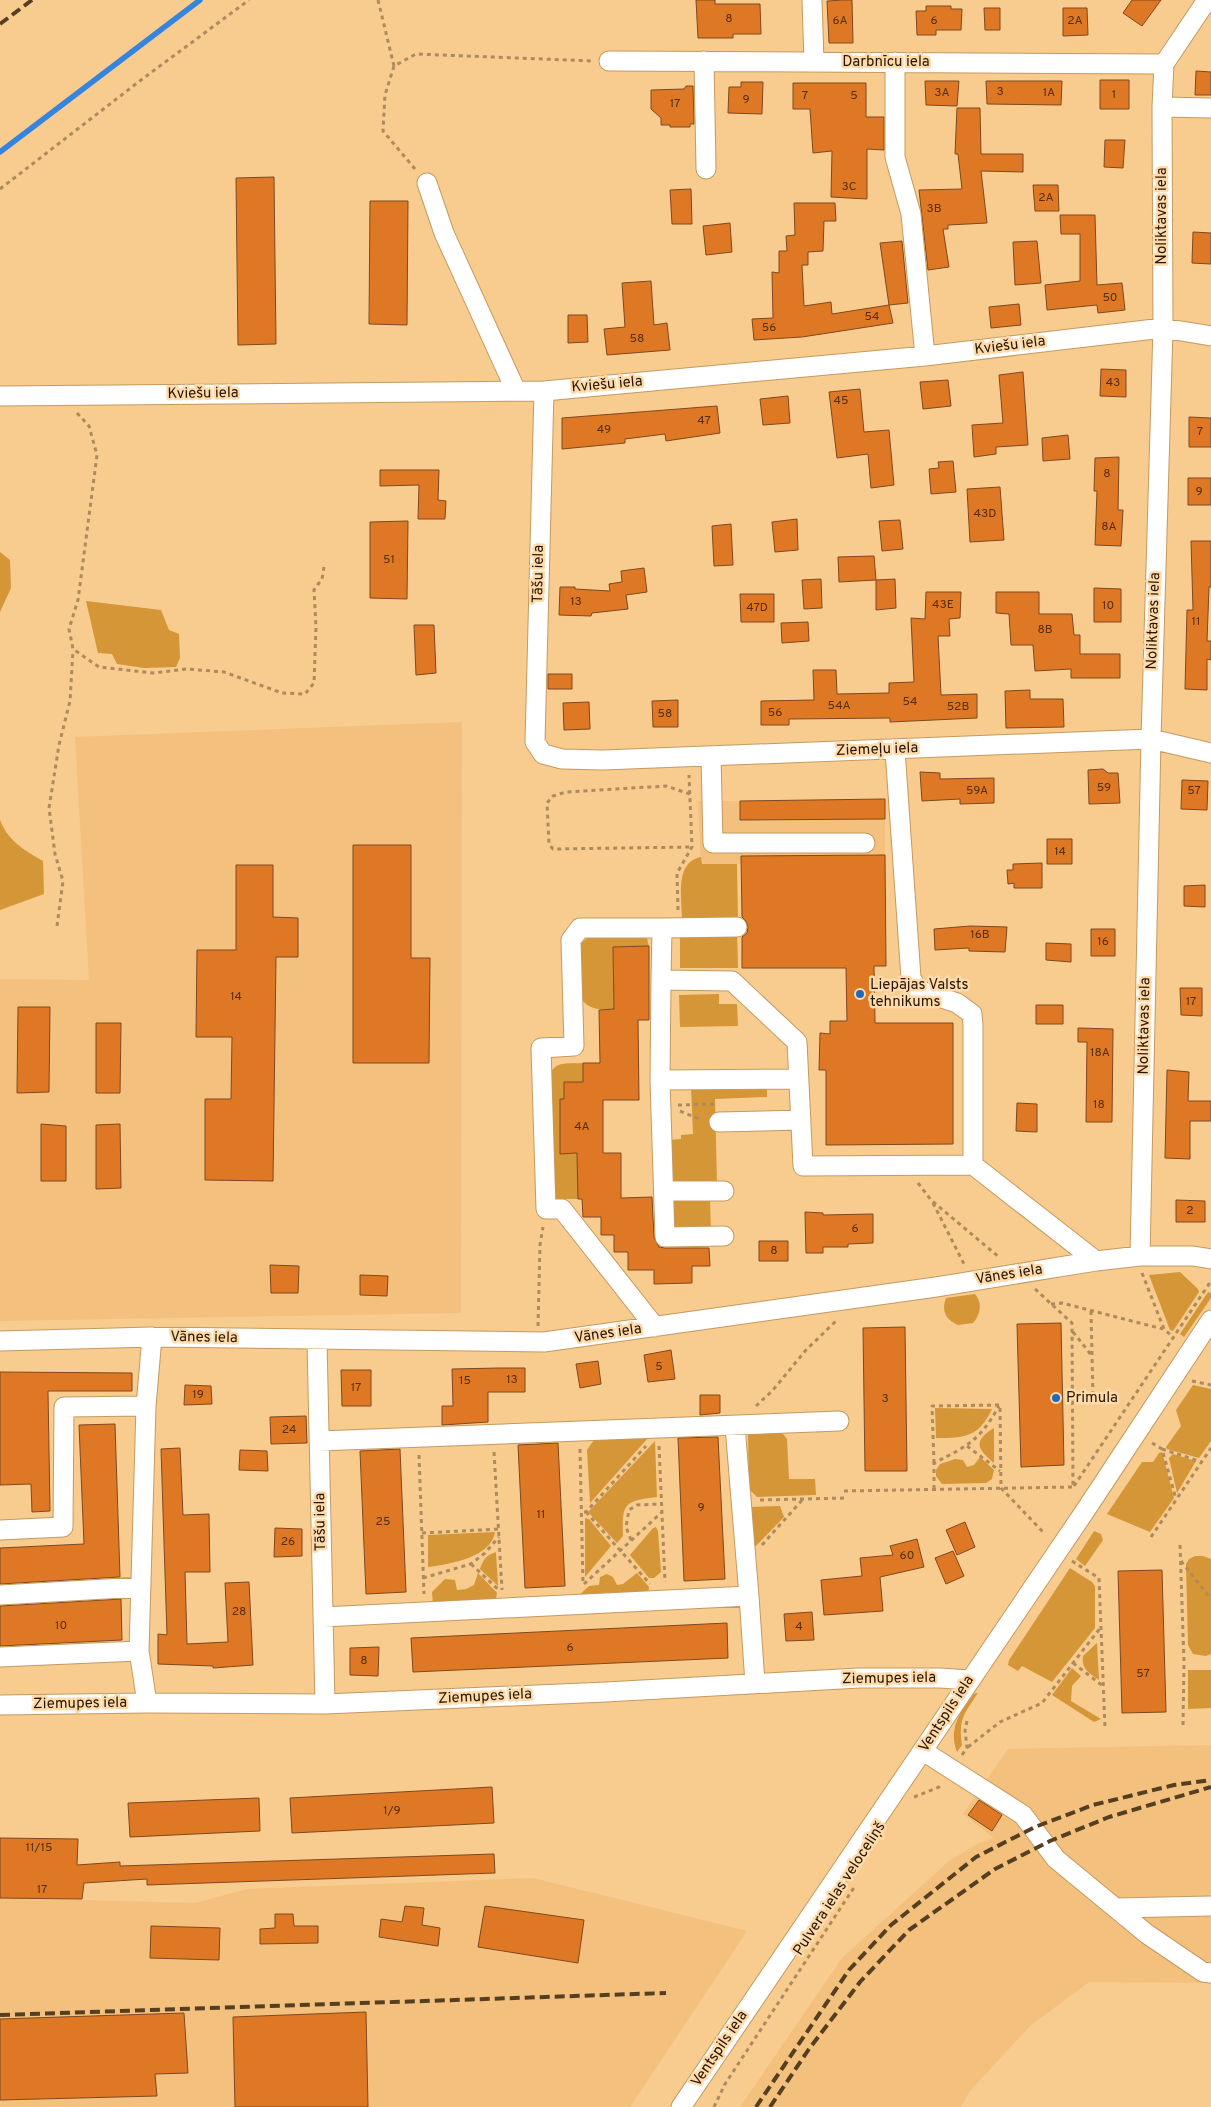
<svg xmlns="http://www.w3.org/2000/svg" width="1211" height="2107" font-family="Overpass,sans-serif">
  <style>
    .built { fill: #f3c07d }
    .green { fill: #d49637 }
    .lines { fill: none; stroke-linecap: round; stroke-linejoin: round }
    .stream { stroke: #3585de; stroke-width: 5.5 }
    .building { fill: #df7824; stroke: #7f4820 }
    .minor-casing { stroke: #c59a5f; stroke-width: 21 }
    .path { stroke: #ae8b5c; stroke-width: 3; stroke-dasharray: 4 4; stroke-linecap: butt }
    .minor { stroke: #fff; stroke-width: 19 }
    .rail { stroke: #563f21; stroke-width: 4; stroke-dasharray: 10 5; stroke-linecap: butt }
    .poi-dot { fill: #1f69b9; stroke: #ffdaaa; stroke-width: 2 }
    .labels { text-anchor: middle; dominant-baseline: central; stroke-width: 5; stroke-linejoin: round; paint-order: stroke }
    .number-label { font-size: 12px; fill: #542e09 }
    .street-label { font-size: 15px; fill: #261600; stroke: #ffdaaa }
    .poi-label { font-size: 15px; fill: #261600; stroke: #ffdaaa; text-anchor: start }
  </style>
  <rect width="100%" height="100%" fill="#f8cb8f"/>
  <path class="built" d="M462,722L461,1313L0,1321V979L89,980L75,737Z
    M698,801H740L741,820L885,819V855L742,856L741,864H701Z
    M1211,1745V1983L1089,1982L1030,2026L969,2092L961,2107H740L842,1958L949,1861L979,1843L994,1838L963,1814L1008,1749Z
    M533,1878L747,1931L630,2107H0V1898L195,1903L247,1889Z"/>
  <path class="green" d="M0,552L10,560L11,588L0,612Z
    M86,601L161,610L169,630L179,634L180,658L176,667L144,668L117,664L112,654L98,653Z
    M0,820C8,841 24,850 43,861L44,894L0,910Z
    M701,857L702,864H737L738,920L682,921C682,899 674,862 701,857Z
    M737,930L738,968H680V934Z
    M640,932L647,938L649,947H613L614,1009C601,1010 590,1010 582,1000L578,947C594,926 616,932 640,932Z
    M719,994V1004H737L738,1026L680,1027L679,995Z
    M583,1063V1082H564V1099H560V1153H577L578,1199H557L551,1194L548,1076C557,1060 566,1064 583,1063Z
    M729,1085V1090L767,1089V1097L715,1099L717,1184L671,1185L669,1140L681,1139V1135L693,1134L691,1086Z
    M710,1198L711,1233L673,1234L672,1199Z
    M1180,1272L1198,1289L1199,1292L1173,1331L1170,1330L1149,1275Z
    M1208,1292L1211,1293V1298L1184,1337L1180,1334Z
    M975,1294C983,1303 980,1315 973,1323L958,1325C946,1320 941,1311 946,1298Z
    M1193,1385L1211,1389V1441L1199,1458L1167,1449L1166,1447L1181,1426L1176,1410Z
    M935,1408L992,1409C979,1437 965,1438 936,1438Z
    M994,1428V1463C979,1450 971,1442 994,1428Z
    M776,1431L783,1434L787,1439L789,1479H815L816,1495L757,1497L749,1489L748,1435L751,1432Z
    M648,1438L590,1503L587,1450L594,1440Z
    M655,1441L657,1497C624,1501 622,1503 623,1536L617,1543L588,1512Z
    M1162,1452L1174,1498L1150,1532L1107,1514L1142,1462H1153L1159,1453Z
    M1173,1454L1196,1461L1177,1493L1169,1458Z
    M980,1457L994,1470L992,1479L986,1483L942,1484L936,1476V1470L940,1464L955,1459L963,1460L967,1467L974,1465Z
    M780,1506L784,1517L752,1550L750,1507Z
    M585,1518L589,1519L611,1546L585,1577Z
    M656,1527L658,1531L661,1572L654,1578H649L630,1555L653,1528Z
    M1094,1531L1101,1534L1103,1540L1085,1566L1076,1559Z
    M495,1532C491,1558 449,1564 428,1567V1535Z
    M496,1552L498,1586L480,1569C483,1560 486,1555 496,1552Z
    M1195,1556H1203L1211,1559V1654L1206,1656L1193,1654L1188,1645L1186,1564L1189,1559Z
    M1070,1568L1092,1582L1095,1586V1628L1052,1682L1022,1666L1018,1671L1008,1665L1009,1660Z
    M478,1573L497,1593L496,1599L490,1602L433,1605L432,1592L445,1579L455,1580L457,1590L466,1589L474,1585Z
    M637,1573L649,1587L648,1594L575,1599L589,1586L599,1585L600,1577L607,1574L613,1577L617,1585L623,1584Z
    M1097,1643L1099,1680C1089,1673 1081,1669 1083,1656Z
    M1072,1668L1081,1676L1072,1686L1071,1701L1101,1719L1094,1722L1052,1695Z
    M1188,1670H1211V1708L1188,1709Z
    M978,1693C964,1714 958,1719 962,1745L957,1752C948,1729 960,1712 973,1694Z"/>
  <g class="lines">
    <path class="stream" d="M0,152L200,0"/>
  </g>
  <path class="building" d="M696,0H715V4H760L761,34H733V38H698Z
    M843,0H852L853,43H829L827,1Z
    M1132,0H1161L1142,26L1123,13Z
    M926,6H951V9H962L961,30H936V35H917L916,11H926Z
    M984,8H1000V30H985Z
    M1063,8H1087L1088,35L1063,36Z
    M1196,71L1211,72V95H1195Z
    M1100,80H1129V109H1100Z
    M925,81H959L957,106L926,105Z
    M986,81H1062L1061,105L987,104Z
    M741,82H763L762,114L728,113L729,87H741Z
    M793,83H866V117H884V150L867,149V199L831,197L832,151L813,153L810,109H793Z
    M686,86H693L694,124H690V127H670V125H661V118L651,109V90L684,89Z
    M957,108H980L981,154H1023V172L981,171L987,223L948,225V229H943L949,267L928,270L919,190L962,189L958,154H955Z
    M1105,140H1125L1123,168L1104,167Z
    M274,177L276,344L238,345L236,178Z
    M1033,185H1058L1059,211H1035Z
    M691,189L692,224H672L670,190Z
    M370,201H408L407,325L369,324Z
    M794,203H835L836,221H824L823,251L808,252V265H802L804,306L831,302L832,314L889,305L893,323L802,337L754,340L752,319L773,318L772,272L779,273V251H787L786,236L795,235Z
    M1060,215H1095L1097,285L1122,283L1125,310L1098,313L1097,305L1047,310L1045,285L1080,281V234H1061Z
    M730,223L732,252L706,255L703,226Z
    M1193,232L1211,233V264L1192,263Z
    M902,241L908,303L889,305L880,243Z
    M1037,241L1041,283L1015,285L1013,242Z
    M651,281L654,325L667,323L670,350L607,355L604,329L625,327L622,283Z
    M1019,304L1021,325L991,328L989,307Z
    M568,315H587L588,342L568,343Z
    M1101,369L1126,370V397L1100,396Z
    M1023,372L1028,445L996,447V454L974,457L972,425L1003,423L999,375Z
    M948,380L951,406L923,409L920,382Z
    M860,389L864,432L889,430L894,485L871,488L868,454L837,458L829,392Z
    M788,396L790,423L763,425L760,399Z
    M717,406L720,433L666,441L665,434L625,439V443L562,449V418Z
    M1189,417L1211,418V447H1189Z
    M1068,435L1070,459L1043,461L1042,438Z
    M1119,457L1118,510H1123L1121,546L1095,545L1097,491H1094L1095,458Z
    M953,461L956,492L931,494L929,469L939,468L938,462Z
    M380,470H439L438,500L446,501L445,519H418L419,485L380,486Z
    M1188,478H1211V505H1188Z
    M1000,487L1004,540L970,542L967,489Z
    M797,519L798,550L775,552L772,522Z
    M900,520L903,549L882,551L879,521Z
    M408,521L407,599L370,598V522Z
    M731,524L733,565L714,566L712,526Z
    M1191,541H1211V587H1209L1207,641H1211V660L1207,659V690L1185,689L1187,610H1193Z
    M874,556L876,580L839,582L838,557Z
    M644,568L647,592L626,595L628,609L592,613L591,616L559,615L560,587H575V589L610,591L609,584L622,582L621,571Z
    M821,579L822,608L804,609L802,580Z
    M895,579L896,608L876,610V580Z
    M1094,588L1121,589V622H1094Z
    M926,592H961L960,618L949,619L950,636H938L941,695L977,694V718L890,722V718L789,719V725H761V701L814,700L813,670H836L837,694L889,693V683L914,682L911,618L925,619Z
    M996,592H1039V614H1072L1074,635H1080V654H1120V678H1071V669L1035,671L1033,645H1011L1009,614L996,613Z
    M740,594H774V622H741Z
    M808,622L809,641L782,643L781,623Z
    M414,625H434L436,673L416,675Z
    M548,674H572V689H548Z
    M1030,690V699H1063L1064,727L1006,728L1005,691Z
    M678,700V727H653L652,701Z
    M589,702L590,729L564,730L563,703Z
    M1103,769L1108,773H1118L1120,803L1089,804L1088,770Z
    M920,772L940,773V779L994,778V803L960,804V799L922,801Z
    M1182,780L1208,781L1207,810L1181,809Z
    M885,799V819L740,820V801Z
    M1047,839H1072V864H1047Z
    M353,845H411V958H430L429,1063H353Z
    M885,855L886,966H874L875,1023H953V1144L826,1145V1070H819L820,1033L830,1034V1021H847L846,968H742V937L747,933L748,927L746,921L742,917L741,856Z
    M1042,863V888H1014V883L1008,884L1007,870H1013V864Z
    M236,865H273V917L298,918V957H276L273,1181L205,1180V1099H231L232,1037H196L197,950H236Z
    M1205,885V907L1184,906V886Z
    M970,926L1007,927L1005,952L969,951V948L935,950L934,929Z
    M1091,929H1115V956H1091Z
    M1046,943L1071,944V962L1046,960Z
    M649,946V1020H638L639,1100H603V1153H621V1198L652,1197L654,1237L659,1247L665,1248H709L710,1266H692V1283L654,1284V1270H628V1252H614V1235H601V1217H583L582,1199H578L577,1153L560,1154V1099H564V1082H583V1063H600L599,1010L614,1009L613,947Z
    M1180,988H1202V1016L1181,1015Z
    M1036,1005H1063V1024H1036Z
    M18,1007H50L49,1092L17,1093Z
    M96,1023H121L120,1093H96Z
    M1078,1028L1113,1029L1112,1122H1086L1087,1042H1078Z
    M1167,1070L1189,1072L1188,1101H1211V1121H1190V1159L1165,1158Z
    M1017,1103L1037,1104V1132L1016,1131Z
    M41,1124L66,1126V1181H41Z
    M120,1124L121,1188L96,1189V1125Z
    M1176,1200L1205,1201V1222H1176Z
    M805,1212L823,1213V1215L873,1214V1243L848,1244V1247H823V1253H806Z
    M759,1241H788V1261H759Z
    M270,1265L299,1266L298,1293H271Z
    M360,1275L388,1276L387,1296L360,1295Z
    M1061,1323L1064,1465L1021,1467L1017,1324Z
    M905,1327L907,1471H865L863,1328Z
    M671,1350L675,1379L648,1382L644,1355Z
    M598,1361L601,1384L580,1388L576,1364Z
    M499,1368H525V1392H488V1422L442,1425V1406H453L452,1369Z
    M341,1370H371V1406H342Z
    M0,1372L132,1373V1391H48L50,1511L32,1512L31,1484L0,1485Z
    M185,1385L211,1386L212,1404L184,1405Z
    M700,1395H720V1413L700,1415Z
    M306,1416L307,1443L271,1444L270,1417Z
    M115,1424L120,1577L0,1584V1548L84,1544L79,1425Z
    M718,1437L725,1579L684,1581L678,1438Z
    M558,1443L565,1586L525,1588L518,1445Z
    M180,1448L183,1515L209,1514L210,1572H185L187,1644L228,1642L225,1583L249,1582L253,1665L213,1668V1666L158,1664V1634L167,1635L161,1449Z
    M400,1449L406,1592L366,1594L360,1451Z
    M240,1450L267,1451L268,1471L239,1470Z
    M965,1522L975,1547L957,1555L946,1530Z
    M275,1528L302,1529V1556L274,1557Z
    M917,1539L924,1567L880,1577L883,1611L824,1615L821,1580L862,1576L860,1558L893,1555L890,1546Z
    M953,1551L964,1576L946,1584L935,1558Z
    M1162,1570L1166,1712L1122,1713L1118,1571Z
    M121,1599L122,1640L0,1646V1606Z
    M812,1612L814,1640L786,1641L784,1614Z
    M727,1623L728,1658L413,1672L411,1638Z
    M379,1647L378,1676L350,1675V1648Z
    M492,1787L494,1823L292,1833L290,1798Z
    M259,1798L260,1831L130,1837L128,1803Z
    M979,1800L1002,1815L992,1831L968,1815Z
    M0,1838L78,1839L77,1865L120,1862V1866L494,1854L495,1873L147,1885V1879L84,1883L82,1899L0,1898Z
    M405,1906L424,1908L422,1925L440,1928L438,1946L379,1937L381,1919L402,1922Z
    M485,1906L584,1920L578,1963L478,1947Z
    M275,1914H293L294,1926H318V1943L260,1944V1929L275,1928Z
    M151,1926L220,1928L219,1960L150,1958Z
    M366,2012L368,2107H235L233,2017Z
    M184,2013L188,2073L155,2074L157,2096L0,2100V2019Z"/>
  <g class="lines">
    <defs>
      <path id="minor" d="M812,0L814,62
        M609,61L1164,64
        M704,61L706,169
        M895,62V157L911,214L925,356
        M1162,107L1211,108
        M427,183L444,233L516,391
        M544,391L535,742L543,754L562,759L603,760L1151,739L1211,753
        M0,396L544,391L925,356L1163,328L1211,336
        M895,750L911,978L918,990L957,1003L972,1014L973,1025V1165L1096,1261
        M711,756L713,843H865
        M662,928L737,927
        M661,980L660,1080L799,1079
        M660,1080L665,1237L724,1236
        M719,1122L801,1120
        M664,1191H724
        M1140,1256L1151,739L1163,328L1162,107L1164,64L1207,0
        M655,1327L562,1209H546L541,1048L574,1046L571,940L580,928H662L661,980L732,981L797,1042L803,1166L973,1165
        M0,1341L152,1337L544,1342L936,1287L1096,1261L1140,1256H1193L1211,1259
        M317,1341L325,1704
        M319,1441L839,1421
        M0,1530L63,1527L64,1407L146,1406
        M0,1595L141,1587
        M749,1596L755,1683
        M323,1617L749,1596L735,1426
        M0,1657L139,1651
        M147,1703L139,1651L146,1406L152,1337
        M0,1705L147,1703L325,1704L606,1692L859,1678H940L969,1680
        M923,1751L1023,1815L1056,1859L1147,1934L1203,1972L1211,1973
        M1116,1908L1211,1906
        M681,2107L1085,1511L1211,1320"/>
    </defs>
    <use href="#minor" class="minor-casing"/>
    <path class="path" d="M378,0L394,66
      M415,169L383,131L385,95L394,66L416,54L593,61
      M0,189L141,80L249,0
      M77,413L89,426L97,455L78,600L69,629L73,649L99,667L153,673L187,669L224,672L282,693L305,694L314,683L316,627L314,590L322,579L324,567
      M690,794L666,786L566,792L553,796L547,803L549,844L553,849L692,847
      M678,910L677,873L692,847L689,775
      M57,926L63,881L55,854L49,808L59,745L70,701L73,650
      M678,1105L714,1104
      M680,1111L702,1120
      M918,1183L931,1200L1000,1258
      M933,1203L964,1264
      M1142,1273L1164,1329L1174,1338
      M1035,1289L1072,1323L1073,1487
      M1051,1304L1062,1303L1163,1329
      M1091,1311L1093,1397
      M538,1326L540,1245L543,1227
      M1073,1332L1092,1356
      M1192,1381L1211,1385
      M756,1406L773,1390L806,1350L837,1320
      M1152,1443L1162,1449L1176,1499
      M659,1446L665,1582
      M967,1446L1000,1471
      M580,1449L583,1585
      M1162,1449L1202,1462
      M494,1452L502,1590
      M419,1455L424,1594
      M934,1463L932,1406L1000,1405L1001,1488L1043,1532
      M1074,1486L1211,1281
      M934,1489V1463C968,1446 980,1440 999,1406
      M844,1491L1073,1487
      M760,1500L847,1498
      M584,1512H586L646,1446
      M586,1512L650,1584
      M422,1533L499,1529
      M1151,1537L1211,1448
      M631,1540L626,1527L629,1510L637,1505L661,1504
      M762,1545L803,1499
      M1180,1545L1184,1662L1183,1727
      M1072,1561L1099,1578L1105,1728
      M1181,1561L1211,1599
      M471,1564L500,1591
      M423,1578L471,1564L485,1553L499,1537
      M584,1584L662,1512
      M1073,1663L1103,1686
      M968,1747L1000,1722L1042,1703L1101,1627
      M962,1755L967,1748L965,1730L967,1721
      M914,1797L939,1787L941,1784
      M714,2107L725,2084L855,1886"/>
    <use href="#minor" class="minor"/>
    <path class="rail" d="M0,24L32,0
      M0,2015L666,1993
      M756,2107L849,1970L891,1925L976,1857L1035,1827L1093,1805L1174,1785L1211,1780
      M770,2107L809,2049L860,1982L909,1930L995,1869L1050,1841L1109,1817L1211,1787"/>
  </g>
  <g class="poi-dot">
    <circle cx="860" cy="994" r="5"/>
    <circle cx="1056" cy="1398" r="5"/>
  </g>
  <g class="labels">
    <g class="number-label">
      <text x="729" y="19">8</text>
      <text x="840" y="21">6A</text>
      <text x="934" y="21">6</text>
      <text x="1075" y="21">2A</text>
      <text x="1000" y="92">3</text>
      <text x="942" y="93">3A</text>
      <text x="1049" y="93">1A</text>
      <text x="1114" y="95">1</text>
      <text x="805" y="96">7</text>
      <text x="854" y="96">5</text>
      <text x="746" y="100">9</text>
      <text x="675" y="104">17</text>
      <text x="849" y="187">3C</text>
      <text x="1046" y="198">2A</text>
      <text x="934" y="209">3B</text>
      <text x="1110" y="298">50</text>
      <text x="872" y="317">54</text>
      <text x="769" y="328">56</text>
      <text x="637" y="339">58</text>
      <text x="1113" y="383">43</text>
      <text x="841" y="401">45</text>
      <text x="704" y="421">47</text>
      <text x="604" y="430">49</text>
      <text x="1200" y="432">7</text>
      <text x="1107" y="474">8</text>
      <text x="1199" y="492">9</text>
      <text x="985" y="514">43D</text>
      <text x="1109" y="527">8A</text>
      <text x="389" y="560">51</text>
      <text x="576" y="602">13</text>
      <text x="943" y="605">43E</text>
      <text x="1108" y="606">10</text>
      <text x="757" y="608">47D</text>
      <text x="1196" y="622">11</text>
      <text x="1045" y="630">8B</text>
      <text x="910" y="702">54</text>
      <text x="839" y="706">54A</text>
      <text x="958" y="707">52B</text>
      <text x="775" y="713">56</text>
      <text x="665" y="714">58</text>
      <text x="1104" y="788">59</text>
      <text x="977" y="791">59A</text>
      <text x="1194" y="791">57</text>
      <text x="1060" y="852">14</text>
      <text x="980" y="935">16B</text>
      <text x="1103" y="942">16</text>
      <text x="236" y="997">14</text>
      <text x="1191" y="1002">17</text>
      <text x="1100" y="1053">18A</text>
      <text x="1099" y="1105">18</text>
      <text x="582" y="1127">4A</text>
      <text x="1190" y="1211">2</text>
      <text x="855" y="1229">6</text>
      <text x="774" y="1251">8</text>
      <text x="659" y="1367">5</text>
      <text x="512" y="1380">13</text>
      <text x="465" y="1381">15</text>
      <text x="356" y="1388">17</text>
      <text x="198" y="1395">19</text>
      <text x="885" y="1399">3</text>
      <text x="289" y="1430">24</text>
      <text x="701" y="1508">9</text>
      <text x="541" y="1515">11</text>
      <text x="383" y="1522">25</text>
      <text x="288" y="1542">26</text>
      <text x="907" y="1556">60</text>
      <text x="239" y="1612">28</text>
      <text x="61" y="1626">10</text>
      <text x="799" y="1627">4</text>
      <text x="570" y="1648">6</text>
      <text x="364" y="1661">8</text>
      <text x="1143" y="1674">57</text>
      <text x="392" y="1811">1/9</text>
      <text x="39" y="1848">11/15</text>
      <text x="42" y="1890">17</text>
    </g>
    <g class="street-label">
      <text x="886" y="62">Darbnīcu iela</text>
      <text transform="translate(1162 216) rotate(-90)">Noliktavas iela</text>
      <text transform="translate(1010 346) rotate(-7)">Kviešu iela</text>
      <text transform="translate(607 385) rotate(-5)">Kviešu iela</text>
      <text transform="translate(203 394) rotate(-1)">Kviešu iela</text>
      <text transform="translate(539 574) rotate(-89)">Tāšu iela</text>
      <text transform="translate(1154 621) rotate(-88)">Noliktavas iela</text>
      <text transform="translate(877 750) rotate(-2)">Ziemeļu iela</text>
      <text transform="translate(1145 1026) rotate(-89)">Noliktavas iela</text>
      <text transform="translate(1009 1275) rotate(-9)">Vānes iela</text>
      <text transform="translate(608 1334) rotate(-8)">Vānes iela</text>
      <text transform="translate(204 1338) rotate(1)">Vānes iela</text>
      <text transform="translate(321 1522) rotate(-91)">Tāšu iela</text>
      <text transform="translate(889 1679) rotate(-1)">Ziemupes iela</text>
      <text transform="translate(485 1697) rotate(-3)">Ziemupes iela</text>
      <text transform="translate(80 1704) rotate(-1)">Ziemupes iela</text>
      <text transform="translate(947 1714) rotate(-57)">Ventspils iela</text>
      <text transform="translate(840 1889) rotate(-57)">Pulvera ielas veloceliņš</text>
      <text transform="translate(720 2049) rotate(-56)">Ventspils iela</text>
    </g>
    <g class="poi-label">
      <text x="870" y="985">Liepājas Valsts<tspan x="870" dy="17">tehnikums</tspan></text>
      <text x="1066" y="1398">Primula</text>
    </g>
  </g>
</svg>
